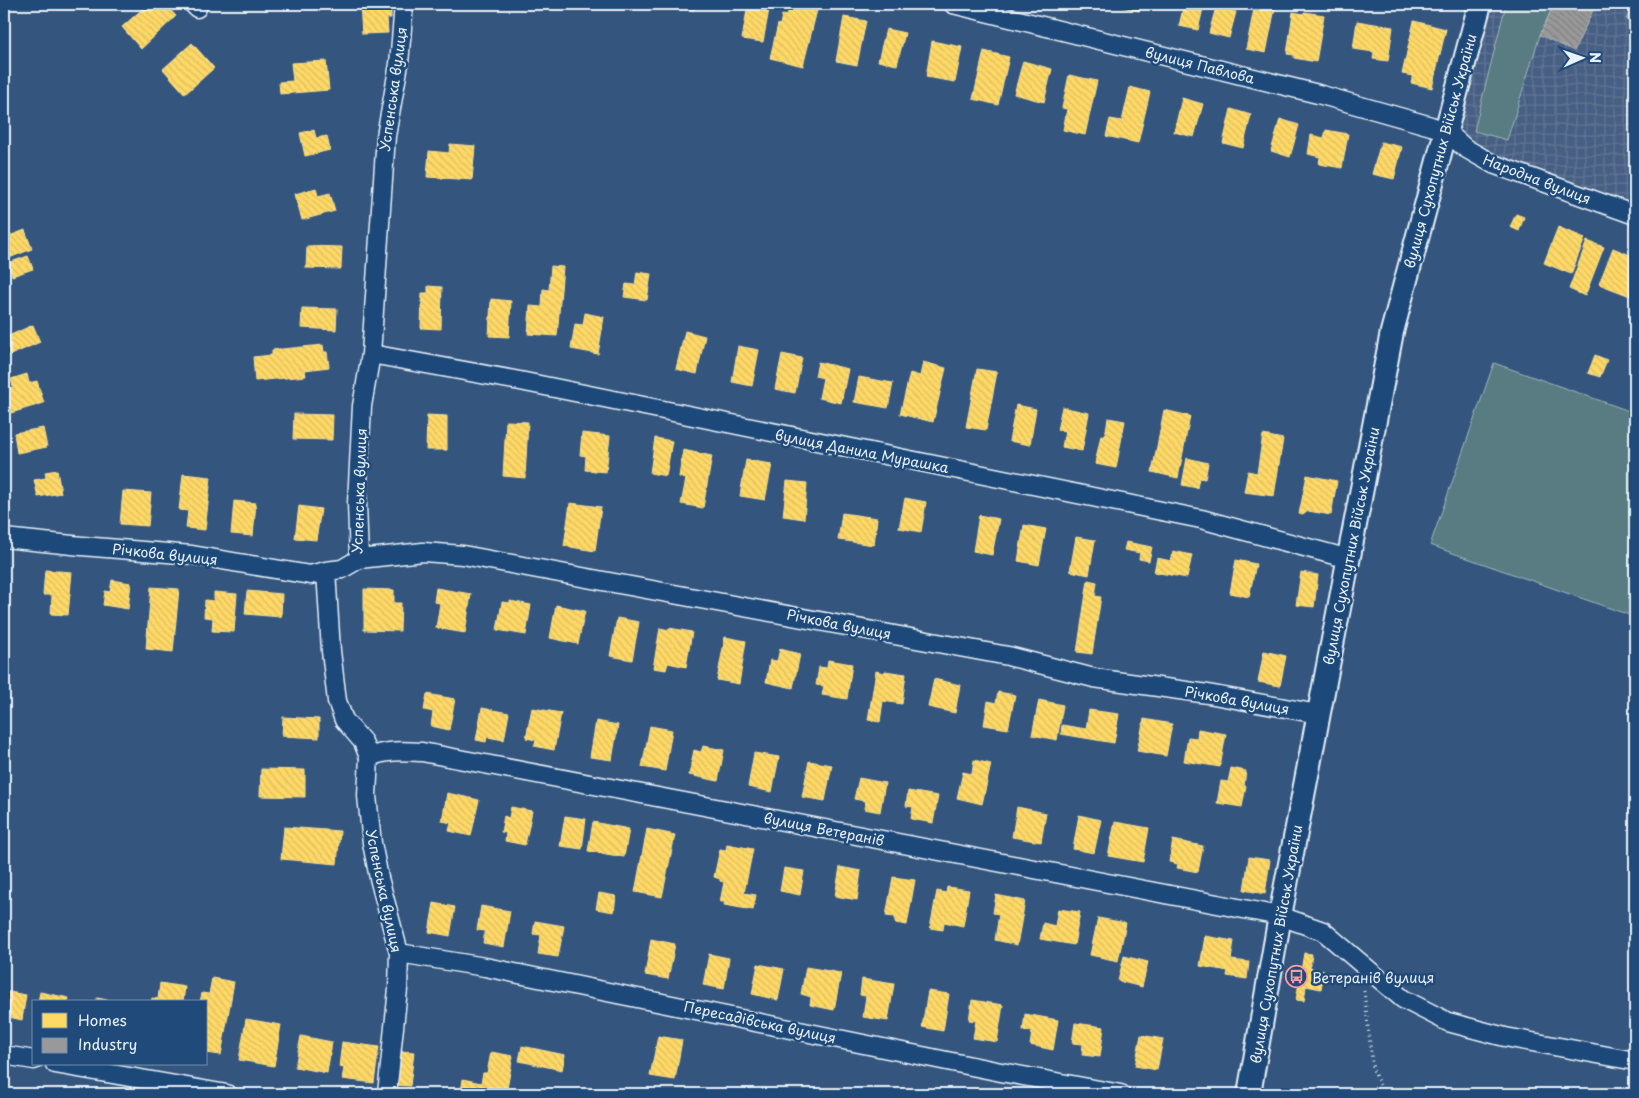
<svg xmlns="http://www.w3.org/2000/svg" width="1639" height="1098" font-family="'Playpen Sans',sans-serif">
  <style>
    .industrial { fill: url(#industrial-grid) }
    .green { fill: #597c82; stroke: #a0b6bd }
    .homes { fill: url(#homes-back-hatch); stroke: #f8e092 }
    .industry { fill: url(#industry-back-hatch); stroke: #b1b3b6 }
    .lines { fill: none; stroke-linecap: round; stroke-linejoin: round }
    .minor-casing { stroke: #e8f1f8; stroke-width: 21 }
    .tertiary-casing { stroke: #e8f1f8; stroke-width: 26 }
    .path { stroke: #e8f1f8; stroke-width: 3; stroke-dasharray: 1 4; stroke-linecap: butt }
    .minor { stroke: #1f4a7a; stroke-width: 18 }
    .tertiary { stroke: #1f4a7a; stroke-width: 22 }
    .labels { text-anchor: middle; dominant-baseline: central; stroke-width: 5; stroke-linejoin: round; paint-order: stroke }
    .street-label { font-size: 14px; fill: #e8f1f8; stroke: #1f4a7a }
    .poi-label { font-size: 14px; fill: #e8f1f8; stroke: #1f4a7a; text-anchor: start }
  </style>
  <defs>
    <pattern id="industrial-grid" width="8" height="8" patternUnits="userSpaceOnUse" patternTransform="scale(1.25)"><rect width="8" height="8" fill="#465f83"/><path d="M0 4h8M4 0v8" fill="none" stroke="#617695"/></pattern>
    <pattern id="homes-back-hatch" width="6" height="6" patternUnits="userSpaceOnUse" patternTransform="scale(1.25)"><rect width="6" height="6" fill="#ffd966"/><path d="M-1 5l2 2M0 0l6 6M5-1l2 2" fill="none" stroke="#dabc60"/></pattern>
    <pattern id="industry-back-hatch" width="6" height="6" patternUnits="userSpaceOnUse" patternTransform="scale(1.25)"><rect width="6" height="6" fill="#999"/><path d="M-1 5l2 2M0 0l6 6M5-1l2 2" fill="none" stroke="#808181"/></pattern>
  </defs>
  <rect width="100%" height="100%" fill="#34557e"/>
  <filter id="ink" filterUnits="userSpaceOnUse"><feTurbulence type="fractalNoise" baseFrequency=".02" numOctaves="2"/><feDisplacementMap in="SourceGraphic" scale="10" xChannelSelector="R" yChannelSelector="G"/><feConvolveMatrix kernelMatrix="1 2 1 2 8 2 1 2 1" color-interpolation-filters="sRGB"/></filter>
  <g filter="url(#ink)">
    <path class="industrial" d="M1490,4H1635V211L1495,159L1459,134L1458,126Z"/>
    <path class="green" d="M1506,4H1554L1540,35L1507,140L1474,131Z
      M1494,363L1635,413V617L1430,545Z"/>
    <path class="homes" d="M148,4H165L176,16L141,49L122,27Z
      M360,4H391V18H387L388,33L362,34Z
      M626,4H650L649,9Z
      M674,4H695L694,10L674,7Z
      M748,4H770L763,42L742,39Z
      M790,4L817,10L803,66L770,58L778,24L780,25L782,15L787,16Z
      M1120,4H1141L1139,11L1119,6Z
      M1184,4H1204L1198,30L1179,26Z
      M1255,4L1275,8L1266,53L1246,49Z
      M1216,7L1236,12L1229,38L1209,33Z
      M1293,12L1304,14V12L1324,15L1316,62L1294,58V55L1287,54Z
      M844,17L866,21L857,65L836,61Z
      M1357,21L1393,27L1388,61L1373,59L1374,52L1353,49Z
      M1414,21L1446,29L1432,88L1411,83L1413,76L1402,74Z
      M886,29L905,33L897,65L878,61Z
      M932,41L962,47L955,82L926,77Z
      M192,43L214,68L185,94L163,69Z
      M984,51L1009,57L998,105L973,99Z
      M326,61L329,90L280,94L279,82L293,81L291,63Z
      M1023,61L1052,69L1044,102L1014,94Z
      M1069,75L1097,81L1085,135L1063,130L1067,109L1062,108Z
      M1130,87L1150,92L1138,143L1106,136L1110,119L1122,121Z
      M1182,98L1203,104L1194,137L1174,132Z
      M1231,109L1251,115L1243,148L1223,143Z
      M1280,119L1299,125L1290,157L1271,151Z
      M314,130L316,138L327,136L330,150L305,156L300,133Z
      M1326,130L1348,134L1342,168L1319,164L1320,157L1308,154L1311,135L1324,138Z
      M1381,142L1402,147L1394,179L1372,174Z
      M450,144L475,146L472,180L427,177L429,151L449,153Z
      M316,188L318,196L330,193L335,211L302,220L295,194Z
      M1516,214L1524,217L1519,231L1510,227Z
      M1558,227L1585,238L1571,274L1544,263Z
      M25,230L32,249L4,260V238Z
      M1587,241L1604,247L1585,296L1569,289Z
      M307,246L342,247L341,269L306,268Z
      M1613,248L1635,257V282L1630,296L1599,284Z
      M28,256L33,269L12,276L8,263Z
      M551,266L563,267L557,336L528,334L530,306L542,307L543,289L549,290Z
      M637,272L651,274L647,300L624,297L626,284L635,285Z
      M428,286L442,287L441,329L421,328L422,293H428Z
      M491,299L511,301L509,337L489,336Z
      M302,308L337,309L336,330L301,328Z
      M585,313L604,317L598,354L571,349L575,324L583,325Z
      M33,325L40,342L4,358V338Z
      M685,331L705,336L697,374L676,369Z
      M323,345L324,352H327L329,367L305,370L306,376L255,381L253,357L272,355V350Z
      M738,346L759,350L752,386L732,382Z
      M782,354L802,358L795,393L775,389Z
      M1595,355L1607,360L1600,377L1588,373Z
      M818,362L848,369L841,403L819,398L823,378L815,376Z
      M923,362L946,368L933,422L900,414L910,373L920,376Z
      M977,369L997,372L986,430L966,427Z
      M27,374L29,383L37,381L44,403L11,413L4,390L13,387L11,379Z
      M859,377L893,383L888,408L854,402Z
      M1016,405L1036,409L1030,445L1009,441Z
      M1062,407L1089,413L1082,451L1062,447L1065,431L1057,430Z
      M1164,410L1190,416L1178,478L1152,472Z
      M294,414L333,415L332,440L293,439Z
      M427,415L447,416V450H426Z
      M1108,418L1125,421L1116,468L1095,464L1101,435L1105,436Z
      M506,421L528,422L525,478L503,476Z
      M43,428L47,447L17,453L14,433Z
      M582,433L610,436L606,472L585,470L586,456L580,455Z
      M1263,435L1283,439L1274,496L1244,492L1248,471L1257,473Z
      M655,438L672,441L666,476L650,473Z
      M683,450L712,456L703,508L681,504L686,479L679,477Z
      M1187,458L1208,463L1205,479L1199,478L1197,488L1182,485Z
      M746,460L772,464L765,500L740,496Z
      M57,470L61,493L38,497L34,480L46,478L45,472Z
      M183,474L211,477L205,530L186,528L188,511L179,510Z
      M1307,475L1337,481L1331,515L1308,511L1303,515L1299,514Z
      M787,481L807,483L804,519L783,516Z
      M123,491L151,493L148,526L120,524Z
      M905,498L926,502L921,532L899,528Z
      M234,501L256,503L253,536L231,534Z
      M570,503L601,507L595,551L564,546Z
      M299,506L321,509L316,540L295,538Z
      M842,513L877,518L874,545L838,540Z
      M979,515L999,519L992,555L973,551Z
      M1024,525L1046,529L1039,565L1018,561Z
      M1076,537L1095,540L1089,575L1070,571Z
      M1126,542L1152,547L1149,561L1139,559L1140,553L1124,550Z
      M1173,551L1192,555L1187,578L1154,572L1157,558L1171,561Z
      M1236,560L1256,564L1249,597L1230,593Z
      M45,570L72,572L68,615L51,614L52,595H43Z
      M1301,572L1318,575L1314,607L1296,605Z
      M112,580L131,583L128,609L103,605L105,591L110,592Z
      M1088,580L1097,582L1095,596L1101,597L1092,654L1077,652Z
      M151,587L179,589L173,652L146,649Z
      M436,588L471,594L465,633L436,628L440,603L434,602Z
      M364,589L394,590V603H401L400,631L364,630Z
      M247,591L282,594L281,617L245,614Z
      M214,592L237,594L234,632L212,631L213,618L204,617L205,600L214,601Z
      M4,599H8L5,642H4Z
      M510,601L531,605L526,635L497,630L502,602L510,603Z
      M556,605L585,611L578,644L550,638Z
      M617,618L639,622L632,660L610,656Z
      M660,628L669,630V628L692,632L686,667L668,663L666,670L653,668Z
      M725,637L746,641L739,684L717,680Z
      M780,649L800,654L793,688L766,682L770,660L777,661Z
      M1264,651L1286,656L1280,686L1258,682Z
      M828,660L852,664L847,699L822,695L824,686L816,685L819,667L827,668Z
      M876,671L884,673L885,671L906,674L902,704L883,701L880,722L868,720Z
      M934,679L960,685L955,713L928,707Z
      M998,692L1015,695L1008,729L984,725L988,701L996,703Z
      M427,694L455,699L449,730L431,726L433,712L424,710Z
      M1039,700L1063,705L1057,740L1032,735Z
      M482,708L509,713L504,740L487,737L486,742L476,740Z
      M532,708L561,713L554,750L534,746L536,740L526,738Z
      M1089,710L1119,714L1114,743L1061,734L1062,725L1086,729Z
      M283,717L319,719V738L282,736Z
      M1144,719L1172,724L1166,756L1137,751Z
      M596,721L618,725L612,760L590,757Z
      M650,726L672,730L665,771L642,767Z
      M1198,729L1226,734L1220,767L1184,761L1188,737L1197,738Z
      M703,746L724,750L718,781L689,775L694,750L701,752Z
      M754,753L779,757L772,792L748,787Z
      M974,760L991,764L982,804L957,798L963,772L972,774Z
      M809,761L832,765L825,801L802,797Z
      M1231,768L1246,771L1244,786H1246L1242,807L1217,803L1221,781L1228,782Z
      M261,769L305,770V797L260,796Z
      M859,778L885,783L880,812L864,809L865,801L854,799Z
      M908,791L938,796L933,823L911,819L913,807L906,806Z
      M447,793L479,800L471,836L449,831L451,823L442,821Z
      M511,807L532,811L525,845L505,841L506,833L501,832L504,816L509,818Z
      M1017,807L1046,813L1041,842L1012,837Z
      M1079,815L1101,820L1094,853L1073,849Z
      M565,816L586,819L582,849L560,846Z
      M593,822L629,829L624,857L588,851Z
      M1115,822L1149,828L1143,862L1108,856Z
      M284,827L340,831L337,864L281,859Z
      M647,829L675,835L662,897L635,892Z
      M1173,840L1203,846L1198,872L1177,868L1178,864L1169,862Z
      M727,844L753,849L744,893L756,895L753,910L724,905L725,902H720L724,882L720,881V879L714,877L720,849L726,850Z
      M1249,857L1270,860L1265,894L1244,890Z
      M840,867L861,871L857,900L835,896Z
      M784,868L804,871L800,895L780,891Z
      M893,877L915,880L907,925L895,923V917L886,916Z
      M947,887L969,890L963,926L944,922L943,930L930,928L937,891L946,893Z
      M599,893L616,896L614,912L596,909Z
      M996,895L1025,901L1017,945L995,940L999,914L993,913Z
      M434,903L455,907L450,936L429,932Z
      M481,906L510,911L504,947L483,943L485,931L477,930Z
      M1058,909L1080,912L1074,945L1040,939L1043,923L1055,926Z
      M1098,918L1126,923L1118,961L1090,955Z
      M535,921L564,926L558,957L538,954L541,935L533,934Z
      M1205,936L1234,941L1231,960L1249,962L1247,979L1227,976L1228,971L1200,966Z
      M651,939L675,944L668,979L645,975Z
      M1304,953L1312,954L1310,968L1324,971L1321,989L1306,986L1304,1001L1296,1000Z
      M709,954L729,958L724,989L703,985Z
      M1124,956L1148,962L1142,987L1118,981Z
      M758,964L784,969L778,1000L752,994Z
      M806,967L841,973L834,1010L810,1005L811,997L801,994Z
      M212,978L234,982L221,1055L206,1053V1002H200L202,993L209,994Z
      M862,979L894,984L888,1021L863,1017L866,996L860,995Z
      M160,983L185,987L183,1002H151L152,998L158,999Z
      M4,991L26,995L22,1020L4,1016Z
      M928,991L949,994L943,1031L922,1027Z
      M40,992L69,998L68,1002H38Z
      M97,998L118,1002H97Z
      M972,1000L1003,1005L997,1042L973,1038L976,1021L969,1020Z
      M1025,1014L1058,1020L1053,1050L1030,1045L1032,1032L1023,1030Z
      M246,1019L281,1025L274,1066L239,1060Z
      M1075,1023L1104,1027L1100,1057L1082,1055L1083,1044L1072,1043Z
      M1141,1035L1163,1039L1157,1070L1135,1066Z
      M301,1036L332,1042L327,1073L295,1067Z
      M658,1036L682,1040L675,1080L650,1076Z
      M342,1042L379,1047L374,1083L342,1079L344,1068L339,1067Z
      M522,1046L565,1055L562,1070L519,1061Z
      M400,1051L414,1052L410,1086L396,1085Z
      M491,1052L513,1056L506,1094H465L461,1092L463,1079L481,1083L483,1073H487Z
      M4,1091L16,1093V1094H4Z"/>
    <path class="industry" d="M1554,4H1596L1574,51L1540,35Z
      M1634,4H1635V24L1626,19Z"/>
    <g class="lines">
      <defs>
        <path id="minor" d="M193,4L197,8
          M953,4L1318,94L1431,126L1446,131L1465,148L1493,164L1635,215
          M371,354L520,381L1201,519L1349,559
          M4,538L82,546L192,555L310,575L326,571
          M359,559L423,552L463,555L1008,656L1094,678L1208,694L1318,714
          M369,757C387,750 403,751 422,752L1280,916L1323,931L1403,999L1448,1022L1505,1037L1635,1061
          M399,953L485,967L1001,1072L1121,1094
          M4,1055L34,1060
          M55,1064L227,1094
          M387,1094L398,989L399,953L379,878L372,843L367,796L369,757L363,742L344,720L337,701L331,651L326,571L342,569L359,559L357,503L362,406L371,354L386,136L399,64L404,4"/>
        <path id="tertiary" d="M1249,1094L1280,916L1392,332L1480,4"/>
      </defs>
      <use href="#minor" class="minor-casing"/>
      <use href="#tertiary" class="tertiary-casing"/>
      <path class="path" d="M1364,991L1373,1070L1384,1094"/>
      <use href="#minor" class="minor"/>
      <use href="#tertiary" class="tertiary"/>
    </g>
  </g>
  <defs>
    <symbol id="bus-ring" viewBox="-11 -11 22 22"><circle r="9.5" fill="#1f4a7a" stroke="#ff9aa2" stroke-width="1.5"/><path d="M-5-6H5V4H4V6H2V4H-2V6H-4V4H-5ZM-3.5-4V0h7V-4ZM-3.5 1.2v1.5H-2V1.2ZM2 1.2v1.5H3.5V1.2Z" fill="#ff9aa2"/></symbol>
  </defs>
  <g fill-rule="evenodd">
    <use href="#bus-ring" x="1284" y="964" width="25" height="25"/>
  </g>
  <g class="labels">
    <g class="street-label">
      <text transform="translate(1200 65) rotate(14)">вулиця Павлова</text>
      <text transform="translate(393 89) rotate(-82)">Успенська вулиця</text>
      <text transform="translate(1440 151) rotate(-75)">вулиця Сухопутних Військ України</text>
      <text transform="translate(1537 179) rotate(21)">Народна вулиця</text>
      <text transform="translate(862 451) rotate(11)">вулиця Данила Мурашка</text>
      <text transform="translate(359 491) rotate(-88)">Успенська вулиця</text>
      <text transform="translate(1351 546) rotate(-79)">вулиця Сухопутних Військ України</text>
      <text transform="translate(165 554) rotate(6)">Річкова вулиця</text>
      <text transform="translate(839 624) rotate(11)">Річкова вулиця</text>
      <text transform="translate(1237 700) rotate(10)">Річкова вулиця</text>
      <text transform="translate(824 829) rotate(11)">вулиця Ветеранів</text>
      <text transform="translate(384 891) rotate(78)">Успенська вулиця</text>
      <text transform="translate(1276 944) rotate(-80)">вулиця Сухопутних Військ України</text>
      <text transform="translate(760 1022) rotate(12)">Пересадівська вулиця</text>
    </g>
    <g class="poi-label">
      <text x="1312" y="977">Ветеранів вулиця</text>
    </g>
  </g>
  <rect width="1639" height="1098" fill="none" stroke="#1f4a7a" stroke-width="20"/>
  <rect x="10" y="10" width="1619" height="1078" fill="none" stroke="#e8f1f8" stroke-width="2" filter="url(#ink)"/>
  <rect x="32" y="1000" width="175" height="65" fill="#1f4a7a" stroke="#6f8dac"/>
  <rect x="42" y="1013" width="25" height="15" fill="#ffd966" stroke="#6f8dac"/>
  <text x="78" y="1026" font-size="15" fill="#e8f1f8">Homes</text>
  <rect x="42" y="1038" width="25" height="15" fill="#999999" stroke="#6f8dac"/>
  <text x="78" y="1050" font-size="15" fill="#e8f1f8">Industry</text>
  <g transform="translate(1582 58) rotate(88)" stroke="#1f4a7a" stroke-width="4" paint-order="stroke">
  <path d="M0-4L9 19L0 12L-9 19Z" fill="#e8f1f8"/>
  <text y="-8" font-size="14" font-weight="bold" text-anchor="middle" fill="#e8f1f8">N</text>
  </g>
</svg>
